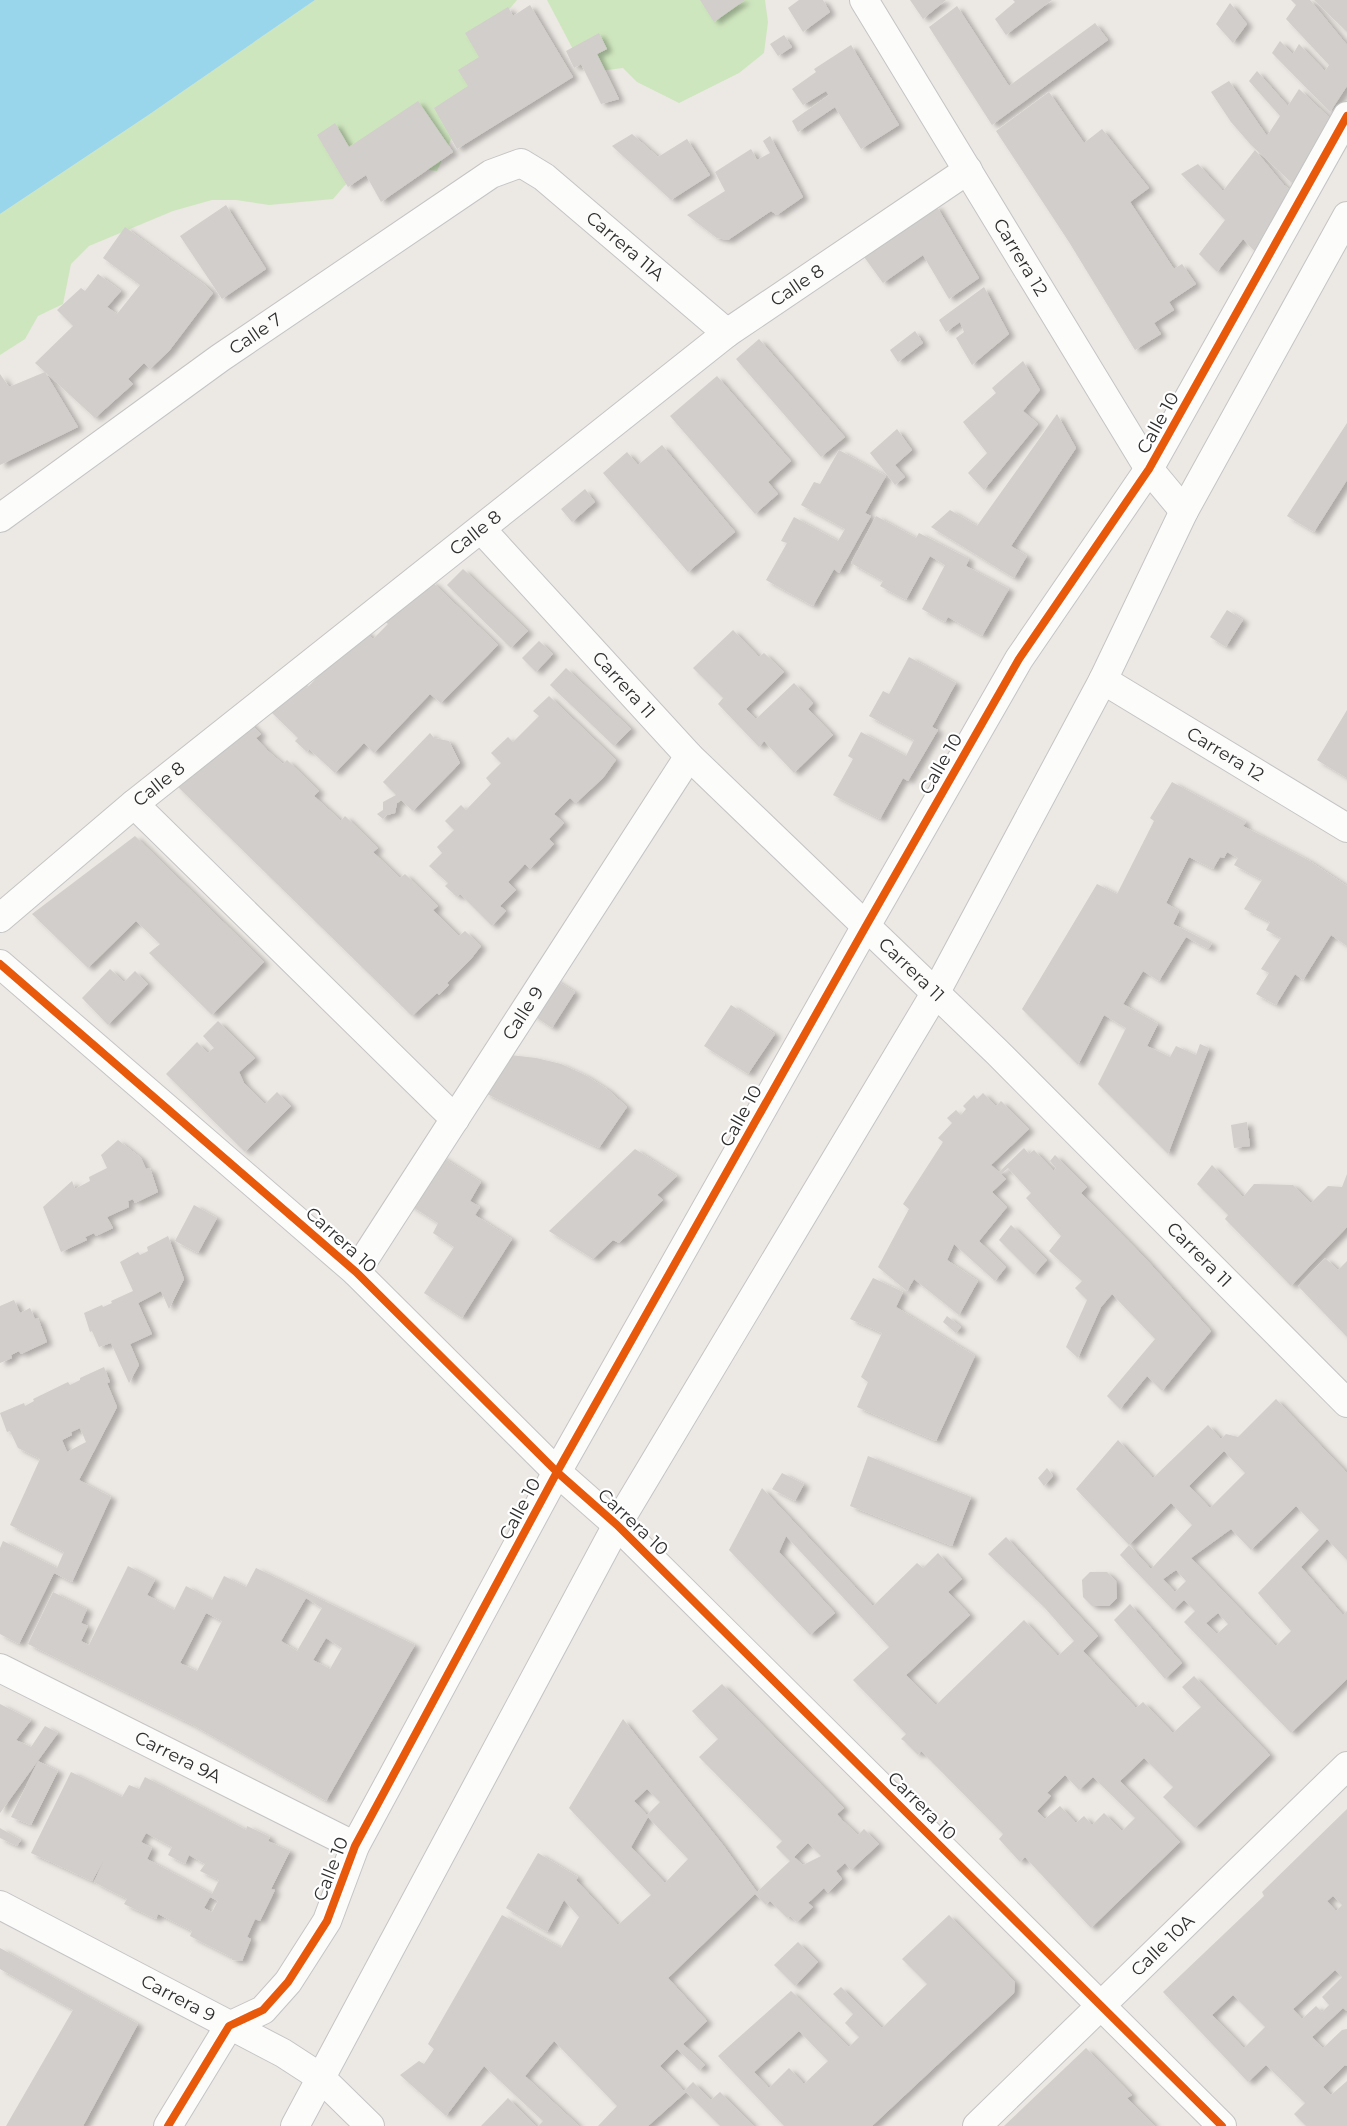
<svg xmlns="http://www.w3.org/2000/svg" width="1347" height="2126" font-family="Montserrat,sans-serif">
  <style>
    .green { fill: #cee6be }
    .water { fill: #99d6ec }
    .building { fill: #d1cecb; fill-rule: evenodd; filter: url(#shadow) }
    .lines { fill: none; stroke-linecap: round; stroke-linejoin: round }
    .minor-casing { stroke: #c5c4c5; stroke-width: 30 }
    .secondary-casing { stroke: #c5c4c5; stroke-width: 30 }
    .minor { stroke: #fcfcfb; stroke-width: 28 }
    .secondary { stroke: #fcfcfb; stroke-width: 28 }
    .cycleway-casing { stroke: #fff; stroke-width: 11 }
    .cycleway { stroke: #e8590c; stroke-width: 8 }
    .labels { text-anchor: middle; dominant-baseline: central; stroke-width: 4.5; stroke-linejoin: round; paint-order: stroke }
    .street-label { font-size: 18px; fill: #2e2e2e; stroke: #fff }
  </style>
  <defs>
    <filter id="shadow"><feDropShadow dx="5.5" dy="3" stdDeviation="2.5" flood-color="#0004"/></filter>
  </defs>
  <rect width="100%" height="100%" fill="#ece8e4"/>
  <path class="green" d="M315,0H517L486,37L464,110L437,171L381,164L360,168L333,199L269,205L236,200H212L173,211L89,246L71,264L63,304L38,316L25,339L0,355V214L147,116Z
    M547,0H765L768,22L764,53L739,73L679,103L637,82L623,68L599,71L577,57Z"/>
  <path class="water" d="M0,0H315L147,116L0,214Z"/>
  <path class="building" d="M700,0H745L714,22Z
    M799,0H823L830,12L803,32L788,8Z
    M910,0H946L923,19Z
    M1013,0H1052L1006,35L995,19L1015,2Z
    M1291,0H1310L1347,45V86L1330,112L1272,53L1280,41L1293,54L1299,44L1325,71L1329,65L1286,19L1296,5Z
    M1314,0H1347V32Z
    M1230,3L1247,24L1233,43L1216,24Z
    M530,5L573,77L457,149L434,108L468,86L458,70L479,57L465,33L508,7L513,16Z
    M957,6L1009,86L1095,23L1108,40L992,125L929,27Z
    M599,33L607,49L597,54L619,99L601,104L581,64L574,68L566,51Z
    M784,35L792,47L778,56L770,44Z
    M851,45L899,125L861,149L835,107L798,132L792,121L829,95L826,91L803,105L792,89L816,72L814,69Z
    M1257,71L1288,106L1299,89L1334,122L1292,183L1251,145L1231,122L1211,92L1229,81L1267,136L1280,116L1249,81Z
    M1049,92L1084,143L1102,129L1149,188L1130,202L1174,269L1182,264L1196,284L1169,302L1174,310L1154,323L1161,334L1135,350L1069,242L996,131Z
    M418,101L453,152L381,202L366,175L348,187L317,135L335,123L349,147Z
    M632,134L658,157L687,139L710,175L671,200L612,146Z
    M770,136L803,197L777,215L771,211L728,240L717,238L687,215L725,191L715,172L751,149L757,160L770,153L763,141Z
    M1255,150L1284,185L1297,195L1263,260L1243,239L1217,272L1199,254L1225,220L1181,174L1198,164L1223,191Z
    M226,205L266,269L222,299L180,236Z
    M936,205L979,278L949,299L923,255L883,283L862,254Z
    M125,227L206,286L213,293L169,351L150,369L144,363L128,379L133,384L95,418L45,372L78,427L0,465V374L9,387L45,372L35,363L73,326L57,310L81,288L85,291L98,274L121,291L107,307L117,314L140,285L103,258Z
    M984,287L1009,334L972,365L956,338L964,332L960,322L946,332L939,320Z
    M915,331L923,343L898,362L890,350Z
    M759,339L845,437L821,457L736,359Z
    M1023,361L1040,390L1023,411L1038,424L984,490L968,473L987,453L963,422L996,393L992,388Z
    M717,376L791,461L768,482L778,494L755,514L670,416Z
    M1057,414L1076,448L1011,546L1027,556L1014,578L931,527L950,510L977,526Z
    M1347,423V480L1314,532L1287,516Z
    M897,429L912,450L895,465L905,477L895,485L870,453Z
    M662,445L735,532L688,572L603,473L627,452L638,465Z
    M839,450L886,476L865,513L871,516L847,559L839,573L834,569L813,606L766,580L787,543L781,541L794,517L838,541L845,529L801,505L814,482L820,484Z
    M585,489L595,502L572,522L561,509Z
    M876,516L916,538L919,533L969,559L966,566L1009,589L982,636L948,617L945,622L922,609L945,565L930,556L906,600L880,586L883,581L851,563Z
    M463,569L528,631L511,648L447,585Z
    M431,581L498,645L441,703L430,694L374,753L364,743L335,773L309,749L307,752L295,741L298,738L271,712L300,682L307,688L321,673L316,669L364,630L373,639L388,624L382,619Z
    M1227,610L1243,620L1226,647L1210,637Z
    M733,630L759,657L764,653L784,672L746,709L756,719L794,683L813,703L808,709L833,735L794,773L764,741L759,747L718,704L723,698L693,668Z
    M539,641L553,654L536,672L522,658Z
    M909,657L956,683L932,727L938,730L908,781L903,778L880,819L833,795L853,759L848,756L861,732L906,756L914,740L869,716L883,691L889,694Z
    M566,668L631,729L614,746L550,685Z
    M549,696L616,760L603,778L576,803L570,798L554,814L564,823L549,839L554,844L530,869L525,864L508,882L516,890L500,906L506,911L492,926L460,894L457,897L445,886L448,883L429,866L442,853L437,847L454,830L445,821L461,805L466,810L491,784L486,778L501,763L491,753L508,737L513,742L539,716L533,711Z
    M1347,710V778L1317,760Z
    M246,719L261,734L256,738L268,751L283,764L287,760L319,791L314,796L341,821L345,816L378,848L373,852L398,876L400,878L405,874L438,906L433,910L459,936L465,931L481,946L471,959L447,983L449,985L439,995L437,993L412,1016L177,786Z
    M430,733L434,738L449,741L460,763L413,811L401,800L397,803L395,813L387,815L383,819L377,814L383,810V802L396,795L383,782Z
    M1172,782L1246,822L1243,826L1308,860L1347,886V946L1331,935L1303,980L1295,974L1276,1005L1256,994L1269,973L1261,969L1281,938L1266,930L1270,922L1244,909L1262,880L1234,865L1238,858L1227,852L1224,858L1220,857L1213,869L1189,857L1166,903L1179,911L1173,924L1212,944L1208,949L1186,937L1159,981L1143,971L1123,1004L1158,1024L1147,1046L1170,1057L1176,1046L1196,1055L1200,1044L1209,1048L1168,1154L1098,1084L1126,1028L1104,1015L1078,1065L1022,1009L1097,884L1117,894L1154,821L1150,818Z
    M135,836L264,962L212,1015L149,953L160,944L136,921L88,968L32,914Z
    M110,969L124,982L135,971L148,984L108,1025L82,998Z
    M552,978L575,992L552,1028L530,1013Z
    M731,1005L775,1034L748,1074L704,1046Z
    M218,1021L255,1058L239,1072L244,1083L265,1104L277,1092L291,1106L245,1152L166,1074L197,1042L208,1053L211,1050L214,1048L203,1036Z
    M510,1055L536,1058L561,1064L585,1075L607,1089L627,1107L599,1148L485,1093Z
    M983,1093L996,1106L1001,1101L1029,1129L991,1165L999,1172L1024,1148L1029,1154L1034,1150L1054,1171L1056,1168L1050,1161L1055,1155L1087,1187L1081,1193L1144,1257L1211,1331L1162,1391L1147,1376L1120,1409L1107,1396L1155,1339L1112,1294L1101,1307L1078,1358L1066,1347L1087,1300L1075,1288L1082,1281L1049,1251L1061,1236L1026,1198L1031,1193L1008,1168L1001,1174L1006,1179L992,1192L1007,1207L979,1241L1006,1267L995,1281L954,1244L947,1260L978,1281L959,1315L914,1279L907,1291L878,1267L909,1209L903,1204L943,1142L938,1138L952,1123L947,1118L956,1110L961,1115L966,1109L963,1106L974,1095L977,1099Z
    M1247,1122L1250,1146L1234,1148L1231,1125Z
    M118,1140L141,1158L146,1169L150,1168L158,1192L135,1203L133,1199L128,1201L129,1207L107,1217L113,1228L96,1236L94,1233L85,1237L87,1240L61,1252L43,1207L72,1181L75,1189L90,1181L89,1177L107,1168L101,1155Z
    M635,1149L677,1176L657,1195L663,1200L619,1243L613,1240L593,1259L549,1231Z
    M439,1155L481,1182L470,1201L480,1207L475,1215L512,1239L462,1318L424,1293L454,1247L433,1233L438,1223L408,1204Z
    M1212,1165L1243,1197L1254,1184L1293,1185L1311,1203L1328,1186L1342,1187L1347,1174V1227L1291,1286L1225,1219L1228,1215L1197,1184Z
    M194,1205L217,1218L198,1253L175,1241Z
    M1011,1225L1047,1260L1034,1275L999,1240Z
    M168,1236L184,1279L169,1309L161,1291L138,1303L152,1334L130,1344L139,1365L129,1383L111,1343L99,1347L92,1331L90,1332L84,1313L102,1305L103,1307L112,1303L111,1301L133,1291L120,1262L138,1252L140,1255L148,1251L147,1247Z
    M1325,1258L1338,1270L1347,1261V1337L1298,1286Z
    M873,1278L903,1292L896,1307L975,1356L936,1441L857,1407L868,1382L861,1377L882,1333L850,1319Z
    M14,1300L20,1313L30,1308L35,1319L38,1318L47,1342L21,1354L19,1351L11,1355L12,1358L0,1363V1306Z
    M947,1316L961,1327L956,1333L943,1322Z
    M104,1367L110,1382L107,1383L117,1407L79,1480L111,1497L72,1582L54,1573L19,1644L0,1634V1548L3,1541L57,1568L64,1552L10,1525L40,1459L18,1448L10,1431L7,1432L0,1413L24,1403L25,1406L34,1401L33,1399L68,1382L70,1385L80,1380V1378ZM80,1428L86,1442L67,1452L62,1440L72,1435L71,1432Z
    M1276,1399L1347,1473V1560L1327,1539L1301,1567L1343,1615L1347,1611V1679L1291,1733L1184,1622L1195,1611L1184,1600L1173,1610L1120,1555L1129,1545L1151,1569L1192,1525L1171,1503L1129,1545L1076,1489L1118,1440L1153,1478L1208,1425L1221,1439L1226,1434L1238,1437ZM1224,1451L1245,1473L1210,1508L1189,1486ZM1296,1506L1319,1530L1258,1593L1291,1631L1276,1646L1191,1558L1231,1529L1251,1550ZM1176,1570L1186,1581L1175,1592L1163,1579ZM1218,1613L1228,1624L1217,1634L1206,1623Z
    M868,1456L971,1497L952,1546L850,1506Z
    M1047,1468L1053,1476L1044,1486L1038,1478Z
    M782,1473L804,1484L795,1501L772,1489Z
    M762,1488L873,1606L917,1563L923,1568L938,1553L962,1579L948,1592L970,1615L906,1675L936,1705L1024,1620L1058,1656L1074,1641L1044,1607L988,1554L1006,1537L1098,1636L1083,1651L1136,1708L1143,1702L1173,1733L1201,1707L1182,1687L1194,1676L1270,1755L1195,1828L1163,1797L1173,1787L1144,1758L1120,1781L1180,1842L1091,1928L1025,1857L1020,1862L1010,1851L999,1839L1003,1834L930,1760L921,1751L918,1755L904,1741L901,1739L906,1734L853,1680L889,1647L786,1536L779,1552L835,1613L810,1635L729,1550ZM1065,1775L1079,1790L1093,1777L1135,1818L1122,1831L1104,1813L1092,1825L1084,1816L1076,1823L1060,1806L1045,1819L1037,1811L1051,1796L1047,1793Z
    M128,1566L155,1580L147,1595L174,1610L186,1586L212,1600L224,1576L246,1587L256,1568L415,1645L326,1801L193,1725L28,1644L53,1592L87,1609L81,1623L88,1626L81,1641L89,1645ZM306,1598L322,1608L297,1651L281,1641ZM206,1613L222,1621L197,1671L180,1663ZM326,1638L342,1648L330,1669L313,1660Z
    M1090,1572H1107L1116,1581L1117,1598L1109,1606H1092L1083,1597L1082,1580Z
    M1130,1604L1182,1663L1165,1679L1114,1620Z
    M722,1684L844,1808L837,1814L842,1820L858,1835L864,1829L879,1844L851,1870L845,1863L836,1871L842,1879L828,1893L824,1888L808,1903L813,1907L797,1922L790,1916L787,1918L770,1901L766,1905L755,1894L668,1978L707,2021L683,2044L705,2065L699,2070L677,2049L660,2066L684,2091L693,2082L711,2100L720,2092L754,2126H720L686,2092L648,2126H598L617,2106L554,2041L525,2076L579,2126H538L543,2121L484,2066L446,2116L400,2075L419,2061L424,2064L434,2049L428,2044L502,1915L561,1948L579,1917L564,1900L547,1932L506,1908L538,1853L578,1877L576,1880L618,1925L651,1895L569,1808L623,1719L723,1845L757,1892L790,1861L776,1847L782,1841L699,1757L718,1739L692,1711ZM647,1789L660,1802L647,1815L634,1801ZM648,1817L688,1859L665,1883L631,1847ZM808,1843L821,1856L803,1865L794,1857Z
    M0,1704L31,1720L16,1740L31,1747L45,1726L58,1733L0,1813Z
    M38,1761L58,1771L31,1825L11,1817Z
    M71,1772L122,1797L129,1785L139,1789L145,1777L246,1830L247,1826L270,1837L268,1841L290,1851L271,1889L275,1890L260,1921L255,1919L247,1937L251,1939L242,1961L232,1960L231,1957L190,1936L192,1931L158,1914L156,1919L124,1904L127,1899L94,1882L103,1862L92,1881L31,1853ZM146,1833L172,1847L168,1855L185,1864L189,1855L205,1864L200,1871L219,1880L212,1894L147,1859L152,1848L141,1842ZM210,1897L218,1901L212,1912L204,1908Z
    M1347,1809V2011L1343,2008L1312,2037L1323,2048L1342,2030L1347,2029V2066L1345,2065L1323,2087L1331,2095L1347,2081V2126H1306L1294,2114L1305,2103L1266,2065L1248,2082L1163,1992L1264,1896L1262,1892ZM1333,1896L1342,1905L1336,1911L1327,1901ZM1335,1970L1342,1977L1322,1997L1329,2005L1322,2012L1316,2006L1302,2019L1293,2009ZM1233,1995L1265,2027L1244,2048L1212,2015Z
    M0,1828L21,1840L17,1846L0,1838Z
    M949,1915L1015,1982L1014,1993L872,2126H784L718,2056L791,1991L849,2047L859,2037L845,2023L853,2014L833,1994L841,1987L882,2028L927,1984L902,1959ZM799,2031L828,2061L804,2084L789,2068L769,2088L754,2072Z
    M798,1942L818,1962L795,1986L774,1965Z
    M0,1948L138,2024L83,2126H6L73,2010L0,1969Z
    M1086,2048L1132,2095L1127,2098L1155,2126H1004Z
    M508,2098L536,2126H481Z"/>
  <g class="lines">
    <defs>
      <g id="minor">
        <path id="s1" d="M864,0L1149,469L1184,511"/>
        <path id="s2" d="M0,518L220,358L491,174L521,163L544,177L727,333"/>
        <path id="s3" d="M482,530L689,756L997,1052L1347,1403"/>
        <path d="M1103,680L1184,511L1347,216"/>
        <path d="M134,804L455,1119"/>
        <path id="s4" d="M0,918L134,804L727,333L968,170"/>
        <path d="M0,964L356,1272L557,1472L617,1525L1222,2126"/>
        <path id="s5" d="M356,1272L689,756"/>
        <path id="s6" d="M0,1668L355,1846"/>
        <path id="s7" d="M0,1905L283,2053L320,2077L370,2126"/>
        <path d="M168,2126L229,2026L263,2010L288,1982L327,1921L355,1846L557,1472L866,926L1019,659L1149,469L1347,116"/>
        <path id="s8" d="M977,2126L1347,1766"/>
      </g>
      <g id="secondary">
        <path id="s9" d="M295,2126L617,1525L936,992L1103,680L1347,828"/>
      </g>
    </defs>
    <use href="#minor" class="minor-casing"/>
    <use href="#secondary" class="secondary-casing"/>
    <use href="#minor" class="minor"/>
    <use href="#secondary" class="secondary"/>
    <defs>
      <path id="cycleway" d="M0,964L356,1272L557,1472L617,1525L1222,2126
        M168,2126L229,2026L263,2010L288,1982L327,1921L355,1846L557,1472L866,926L1019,659L1149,469L1347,116"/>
    </defs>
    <use href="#cycleway" class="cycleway-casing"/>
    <use href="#cycleway" class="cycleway"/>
  </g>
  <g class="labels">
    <g class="street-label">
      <text stroke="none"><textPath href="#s2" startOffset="765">Carrera 11A</textPath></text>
      <text stroke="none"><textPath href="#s1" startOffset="301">Carrera 12</textPath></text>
      <text stroke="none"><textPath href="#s4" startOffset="1018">Calle 8</textPath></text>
      <text stroke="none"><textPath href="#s2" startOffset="315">Calle 7</textPath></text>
      <text transform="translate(1158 423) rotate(-61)">Calle 10</text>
      <text stroke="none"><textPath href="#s4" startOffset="612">Calle 8</textPath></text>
      <text stroke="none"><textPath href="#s3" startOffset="210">Carrera 11</textPath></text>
      <text stroke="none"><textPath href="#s9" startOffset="1800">Carrera 12</textPath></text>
      <text transform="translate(941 764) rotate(-60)">Calle 10</text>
      <text stroke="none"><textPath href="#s4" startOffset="208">Calle 8</textPath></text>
      <text stroke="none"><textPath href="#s3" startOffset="615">Carrera 11</textPath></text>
      <text stroke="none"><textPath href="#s5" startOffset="308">Calle 9</textPath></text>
      <text transform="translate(741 1116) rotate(-61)">Calle 10</text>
      <text transform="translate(341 1240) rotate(42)">Carrera 10</text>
      <text stroke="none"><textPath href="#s3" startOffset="1020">Carrera 11</textPath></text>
      <text transform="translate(520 1509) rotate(-62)">Calle 10</text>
      <text transform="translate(633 1522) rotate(43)">Carrera 10</text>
      <text stroke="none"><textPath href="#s6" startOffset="199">Carrera 9A</textPath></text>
      <text transform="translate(922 1806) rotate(45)">Carrera 10</text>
      <text transform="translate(331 1869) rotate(-69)">Calle 10</text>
      <text stroke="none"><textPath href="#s8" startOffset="259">Calle 10A</textPath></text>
      <text stroke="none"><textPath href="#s7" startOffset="201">Carrera 9</textPath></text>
    </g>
  </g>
</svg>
